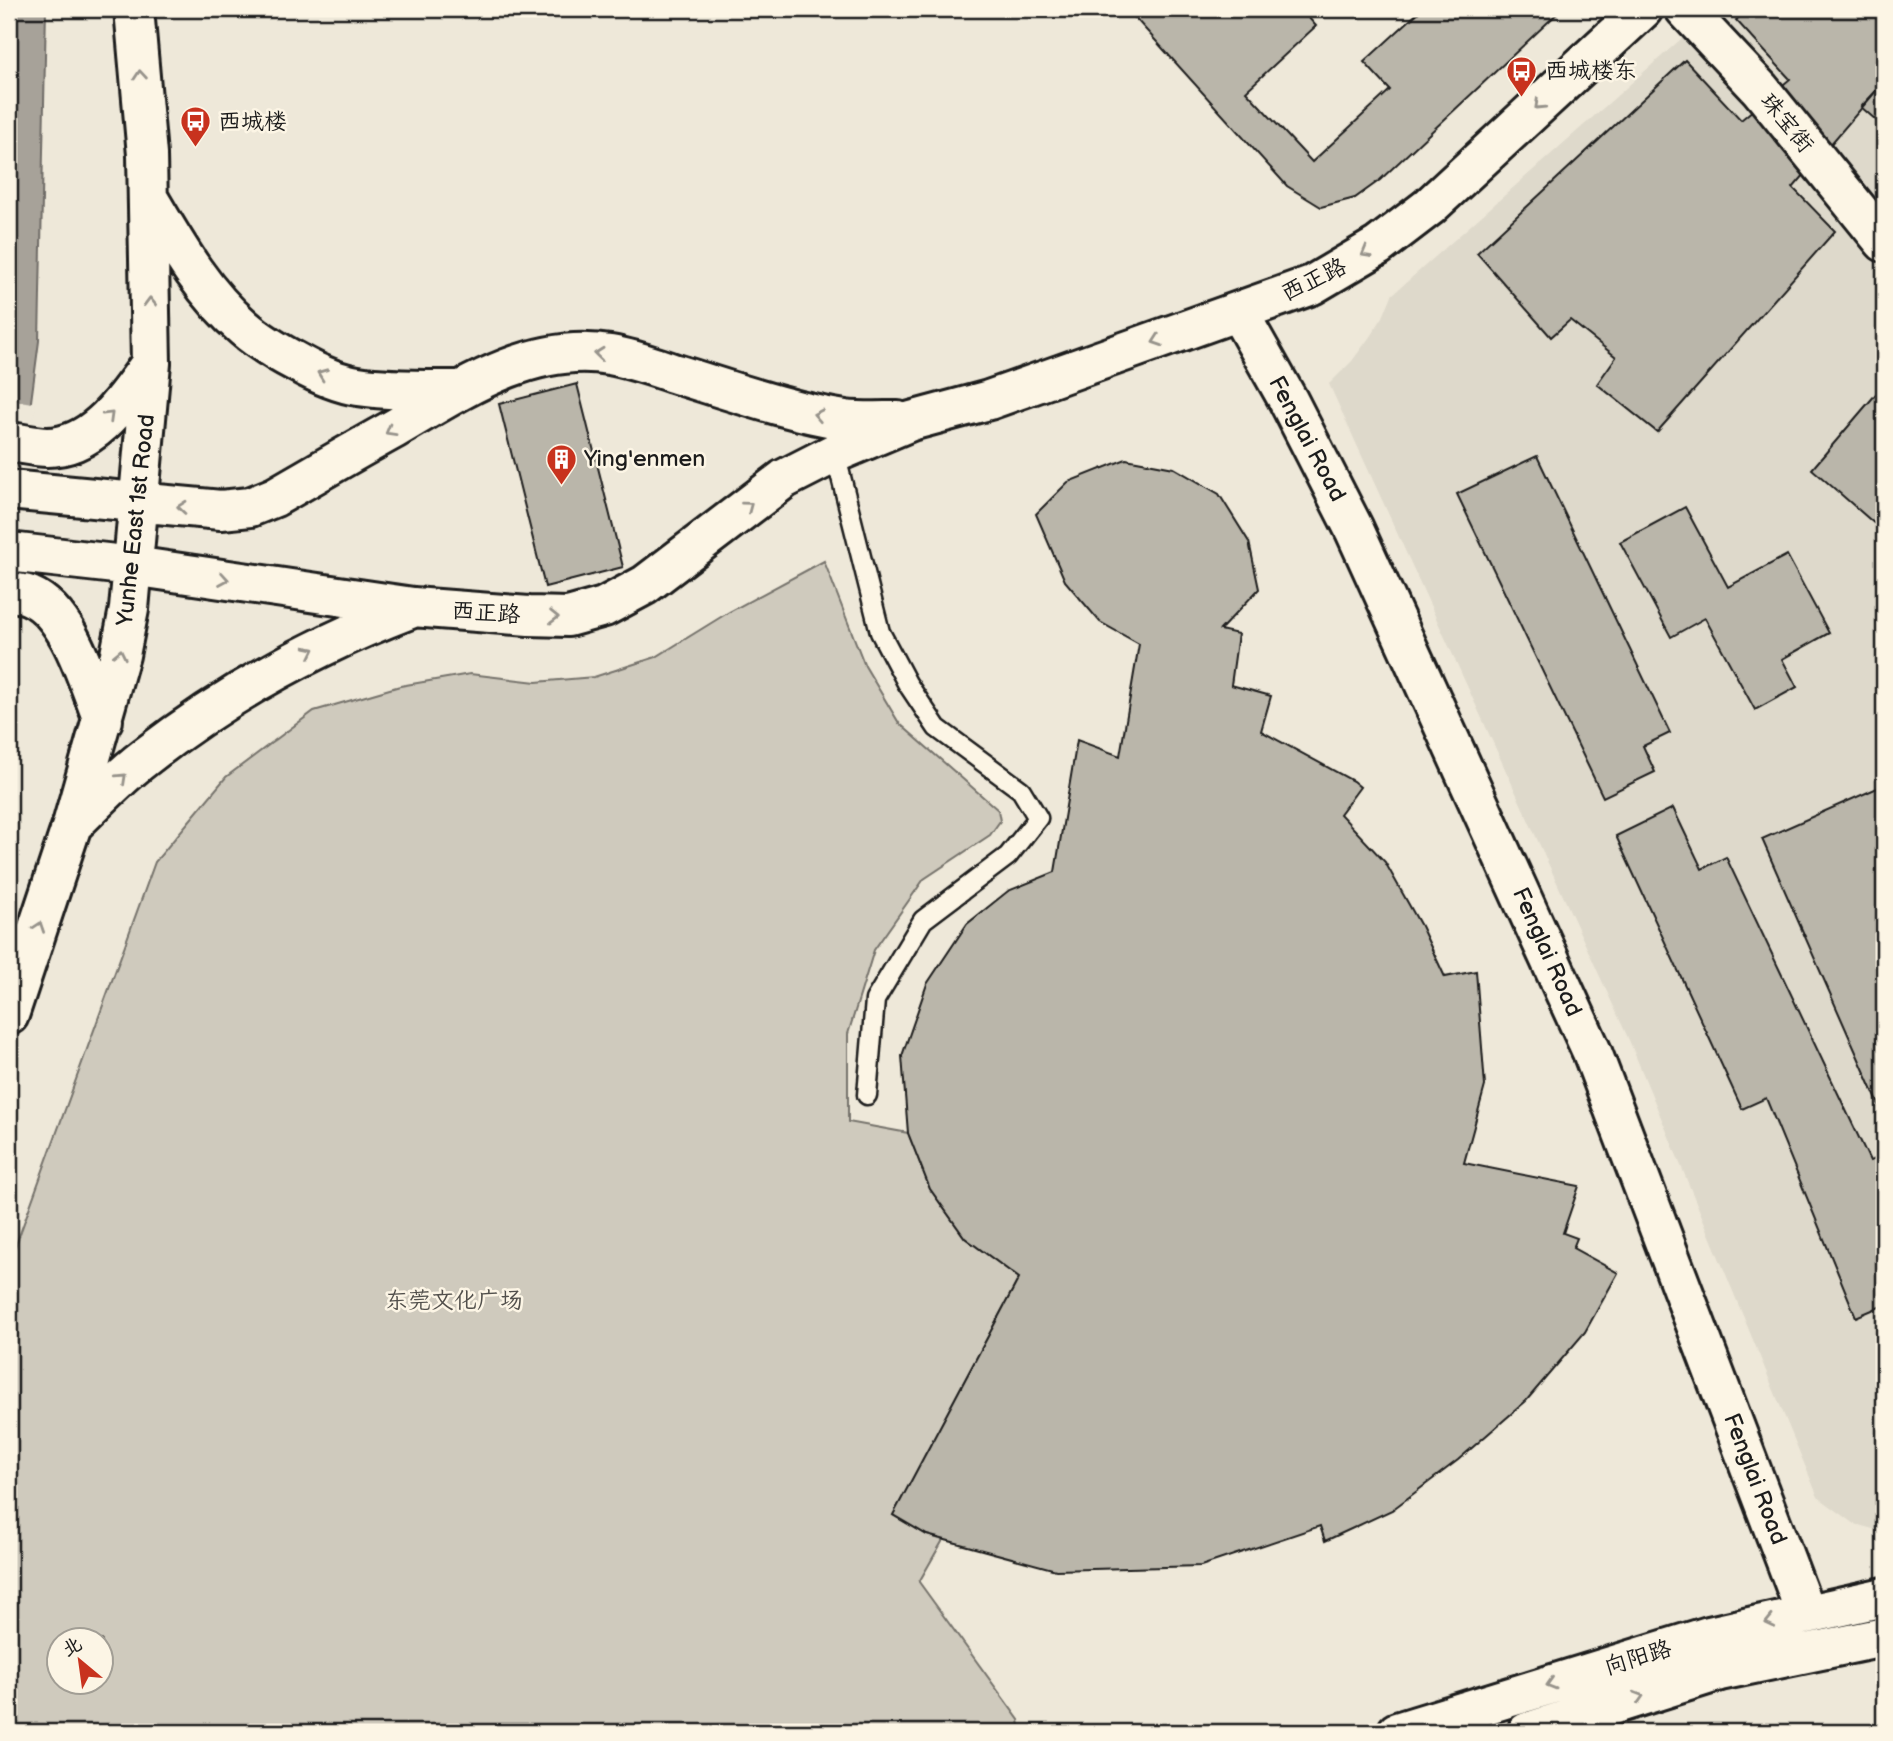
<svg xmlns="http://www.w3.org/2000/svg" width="1893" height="1741" font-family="'Balsamiq Sans','LXGW WenKai TC',sans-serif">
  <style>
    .built { fill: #ded9cb }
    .green { fill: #cfcabd; stroke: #76736c; stroke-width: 2; fill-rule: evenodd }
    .water { fill: #a7a299; stroke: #6f6c67; stroke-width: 2 }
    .pier { fill: #eee8d9 }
    .building { fill: #bab6aa; stroke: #1c1c1c; stroke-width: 2 }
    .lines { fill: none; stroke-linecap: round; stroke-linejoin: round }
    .lane-casing { stroke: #1c1c1c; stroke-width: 23 }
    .secondary-casing { stroke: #1c1c1c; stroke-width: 44 }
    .lane { stroke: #fcf5e5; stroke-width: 18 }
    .secondary { stroke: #fcf5e5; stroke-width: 38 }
    .oneway { stroke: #97938b }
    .labels { text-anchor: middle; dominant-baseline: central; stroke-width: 5; stroke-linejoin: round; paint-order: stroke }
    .poi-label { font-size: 23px; fill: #1c1c1c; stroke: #fcf5e5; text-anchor: start }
    .street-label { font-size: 23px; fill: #1c1c1c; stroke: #fcf5e5 }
    .park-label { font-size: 23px; fill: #52504c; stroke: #fcf5e5 }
  </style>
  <rect width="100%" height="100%" fill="#eee8d9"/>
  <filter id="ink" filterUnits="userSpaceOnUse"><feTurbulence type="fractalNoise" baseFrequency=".0143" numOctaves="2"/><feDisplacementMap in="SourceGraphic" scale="14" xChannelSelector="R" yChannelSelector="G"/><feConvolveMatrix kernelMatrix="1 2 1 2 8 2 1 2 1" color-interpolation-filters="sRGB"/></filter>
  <g filter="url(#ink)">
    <path class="built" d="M1715,9H1884V1532L1855,1524L1818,1497L1629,1040L1329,384L1352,361L1369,338L1383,317L1392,295Z"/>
    <path class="green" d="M824,561L865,666L899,723L998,810L1000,821L990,835L924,879L874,950L848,1034V1122L908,1133L930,1189L965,1238L1019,1278L893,1515L927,1535L943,1540L919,1582L1019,1720L1021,1732H9V1264L155,862L226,777L314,711L400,686L470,674L536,682L594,677L656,657L729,612ZM60,1640H102V1682H60Z"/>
    <path class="water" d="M9,9H46L39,341L9,567Z"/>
    <path class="pier" d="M9,400L35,403L20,519L12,568L9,570Z"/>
    <path class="building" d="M1127,9H1301L1316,26L1246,91L1312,162L1390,90L1364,62L1422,9H1562L1380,180L1355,198L1321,207L1287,186Z
      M1748,9H1884V82L1793,188L1835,231L1657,432L1597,384L1616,357L1570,320L1551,337L1477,253L1685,60L1741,120L1790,79L1736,20Z
      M1884,82V127L1861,107Z
      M577,384L623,567L545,587L499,404Z
      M1876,394L1884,401V532L1812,469Z
      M1537,456L1670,733L1643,746L1655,772L1603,797L1457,494Z
      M1126,459L1174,468L1219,494L1249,542L1259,589L1220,630L1238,634L1231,685L1271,696L1261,731L1353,781L1360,787L1340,814L1385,862L1421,926L1445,977L1476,971L1485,1086L1464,1163L1579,1186L1563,1233L1577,1238L1573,1248L1618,1273L1585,1332L1526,1401L1458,1460L1392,1510L1325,1541L1320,1526L1201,1566L1056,1570L927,1535L893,1515L1019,1278L965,1238L930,1189L908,1133L902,1056L927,984L967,924L1008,891L1055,872L1077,740L1120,756L1139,644L1100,622L1065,581L1036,514L1068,482Z
      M1685,507L1728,587L1787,555L1829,633L1782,659L1797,687L1755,710L1705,618L1671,637L1620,542Z
      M1884,785V1116L1762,839Z
      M1673,808L1702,869L1726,857L1870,1161L1884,1156V1305L1856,1317L1766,1098L1742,1109L1616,836Z"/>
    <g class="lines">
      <defs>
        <path id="lane" d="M835,453L880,632L907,683L937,728L1021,790L1038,818L1008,856L923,920L875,1000L867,1095"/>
        <path id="secondary" d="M1685,9L1760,89L1884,242
          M149,199C176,245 203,293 244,328C260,342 279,353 298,363C316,373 337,383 358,386C391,391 426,390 459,390
          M1239,313L1288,400L1354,529L1592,1052L1806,1614
          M9,442C21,443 35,447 47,447C96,447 126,397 151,363
          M9,490L221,510L250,507L275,497C315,474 354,451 394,429C459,391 532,341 610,355C633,359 655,367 676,374C732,391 787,411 845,420C862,422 881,421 898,421
          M9,552L133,566L413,607L529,616L568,617L604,607L645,585L784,479L835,453L911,421L989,400L1312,285L1378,246L1429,207L1643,9
          M9,592C16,593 24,593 30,596C70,613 88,683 103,720
          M74,823C97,801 119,777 144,758C226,694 313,646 410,609
          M9,1015L72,825L120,655L129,609L151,363L147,155L134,9
          M1397,1732L1709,1636L1884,1597
          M1527,1732L1720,1671L1884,1637"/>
      </defs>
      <use href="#lane" class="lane-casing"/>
      <use href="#secondary" class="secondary-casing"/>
      <use href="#lane" class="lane"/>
      <use href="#secondary" class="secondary"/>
    </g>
    <defs><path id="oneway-chevron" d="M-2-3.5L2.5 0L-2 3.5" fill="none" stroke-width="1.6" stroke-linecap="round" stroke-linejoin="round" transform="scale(1.75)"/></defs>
    <g class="oneway">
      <use href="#oneway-chevron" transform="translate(140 75) rotate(-95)"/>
      <use href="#oneway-chevron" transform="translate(1539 105) rotate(137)"/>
      <use href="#oneway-chevron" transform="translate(1366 253) rotate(150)"/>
      <use href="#oneway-chevron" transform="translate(150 302) rotate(-91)"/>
      <use href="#oneway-chevron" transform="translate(1157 341) rotate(161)"/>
      <use href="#oneway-chevron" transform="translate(599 354) rotate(-174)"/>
      <use href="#oneway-chevron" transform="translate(322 374) rotate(-159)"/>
      <use href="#oneway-chevron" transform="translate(818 415) rotate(-169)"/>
      <use href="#oneway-chevron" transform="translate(109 416) rotate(-44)"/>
      <use href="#oneway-chevron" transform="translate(390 431) rotate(150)"/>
      <use href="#oneway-chevron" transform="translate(748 506) rotate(-37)"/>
      <use href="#oneway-chevron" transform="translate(182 507) rotate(-175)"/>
      <use href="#oneway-chevron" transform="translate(224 579) rotate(10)"/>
      <use href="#oneway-chevron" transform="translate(554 617) rotate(1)"/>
      <use href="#oneway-chevron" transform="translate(310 651) rotate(-26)"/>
      <use href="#oneway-chevron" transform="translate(120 654) rotate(-78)"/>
      <use href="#oneway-chevron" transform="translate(122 778) rotate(-43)"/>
      <use href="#oneway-chevron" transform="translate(39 927) rotate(-71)"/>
      <use href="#oneway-chevron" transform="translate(1770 1622) rotate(167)"/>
      <use href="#oneway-chevron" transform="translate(1551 1684) rotate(163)"/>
      <use href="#oneway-chevron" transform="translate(1639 1697) rotate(-17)"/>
    </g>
  </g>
  <defs>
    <symbol id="bus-pin" viewBox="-11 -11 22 30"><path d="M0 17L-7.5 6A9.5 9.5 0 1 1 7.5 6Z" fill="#c8321e" stroke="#fcf5e5"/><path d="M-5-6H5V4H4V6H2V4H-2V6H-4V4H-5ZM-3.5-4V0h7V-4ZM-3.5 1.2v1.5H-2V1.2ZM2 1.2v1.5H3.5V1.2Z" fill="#fff"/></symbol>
    <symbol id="building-pin" viewBox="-11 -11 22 30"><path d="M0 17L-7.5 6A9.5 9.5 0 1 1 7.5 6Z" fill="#c8321e" stroke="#fcf5e5"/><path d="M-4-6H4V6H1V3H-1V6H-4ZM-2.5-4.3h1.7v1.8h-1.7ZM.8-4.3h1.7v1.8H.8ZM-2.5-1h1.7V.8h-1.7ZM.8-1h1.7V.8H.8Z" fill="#fff"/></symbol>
  </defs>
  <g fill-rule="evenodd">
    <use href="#bus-pin" x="1504" y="54" width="35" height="47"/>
    <use href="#bus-pin" x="178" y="104" width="35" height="47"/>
    <use href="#building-pin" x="544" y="442" width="35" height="47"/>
  </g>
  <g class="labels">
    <g class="poi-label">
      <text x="1545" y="71">西城楼东</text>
      <text x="218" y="122">西城楼</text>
      <text x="584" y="459">Ying'enmen</text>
    </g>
    <g class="street-label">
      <text transform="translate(1787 123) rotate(51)">珠宝街</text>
      <text transform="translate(1314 280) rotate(-26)">西正路</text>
      <text transform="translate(1307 439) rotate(62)">Fenglai Road</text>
      <text transform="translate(136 520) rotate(-84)">Yunhe East 1st Road</text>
      <text transform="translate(486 613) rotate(4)">西正路</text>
      <text transform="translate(1547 952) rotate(66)">Fenglai Road</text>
      <text transform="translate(1755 1479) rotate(69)">Fenglai Road</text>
      <text transform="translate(1638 1658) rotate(-17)">向阳路</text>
    </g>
    <g class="park-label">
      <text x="454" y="1301">东莞文化广场</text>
    </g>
  </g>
  <rect width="1893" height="1741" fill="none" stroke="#fcf5e5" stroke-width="35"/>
  <rect x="18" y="18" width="1858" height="1706" fill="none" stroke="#1c1c1c" stroke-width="2.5" filter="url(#ink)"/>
  <g transform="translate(80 1661) rotate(331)"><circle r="33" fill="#fcf5e5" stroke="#a29e95" stroke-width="2"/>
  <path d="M0-5L12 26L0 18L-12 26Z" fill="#c8321e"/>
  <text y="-10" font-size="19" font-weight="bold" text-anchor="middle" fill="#1c1c1c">北</text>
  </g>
</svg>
